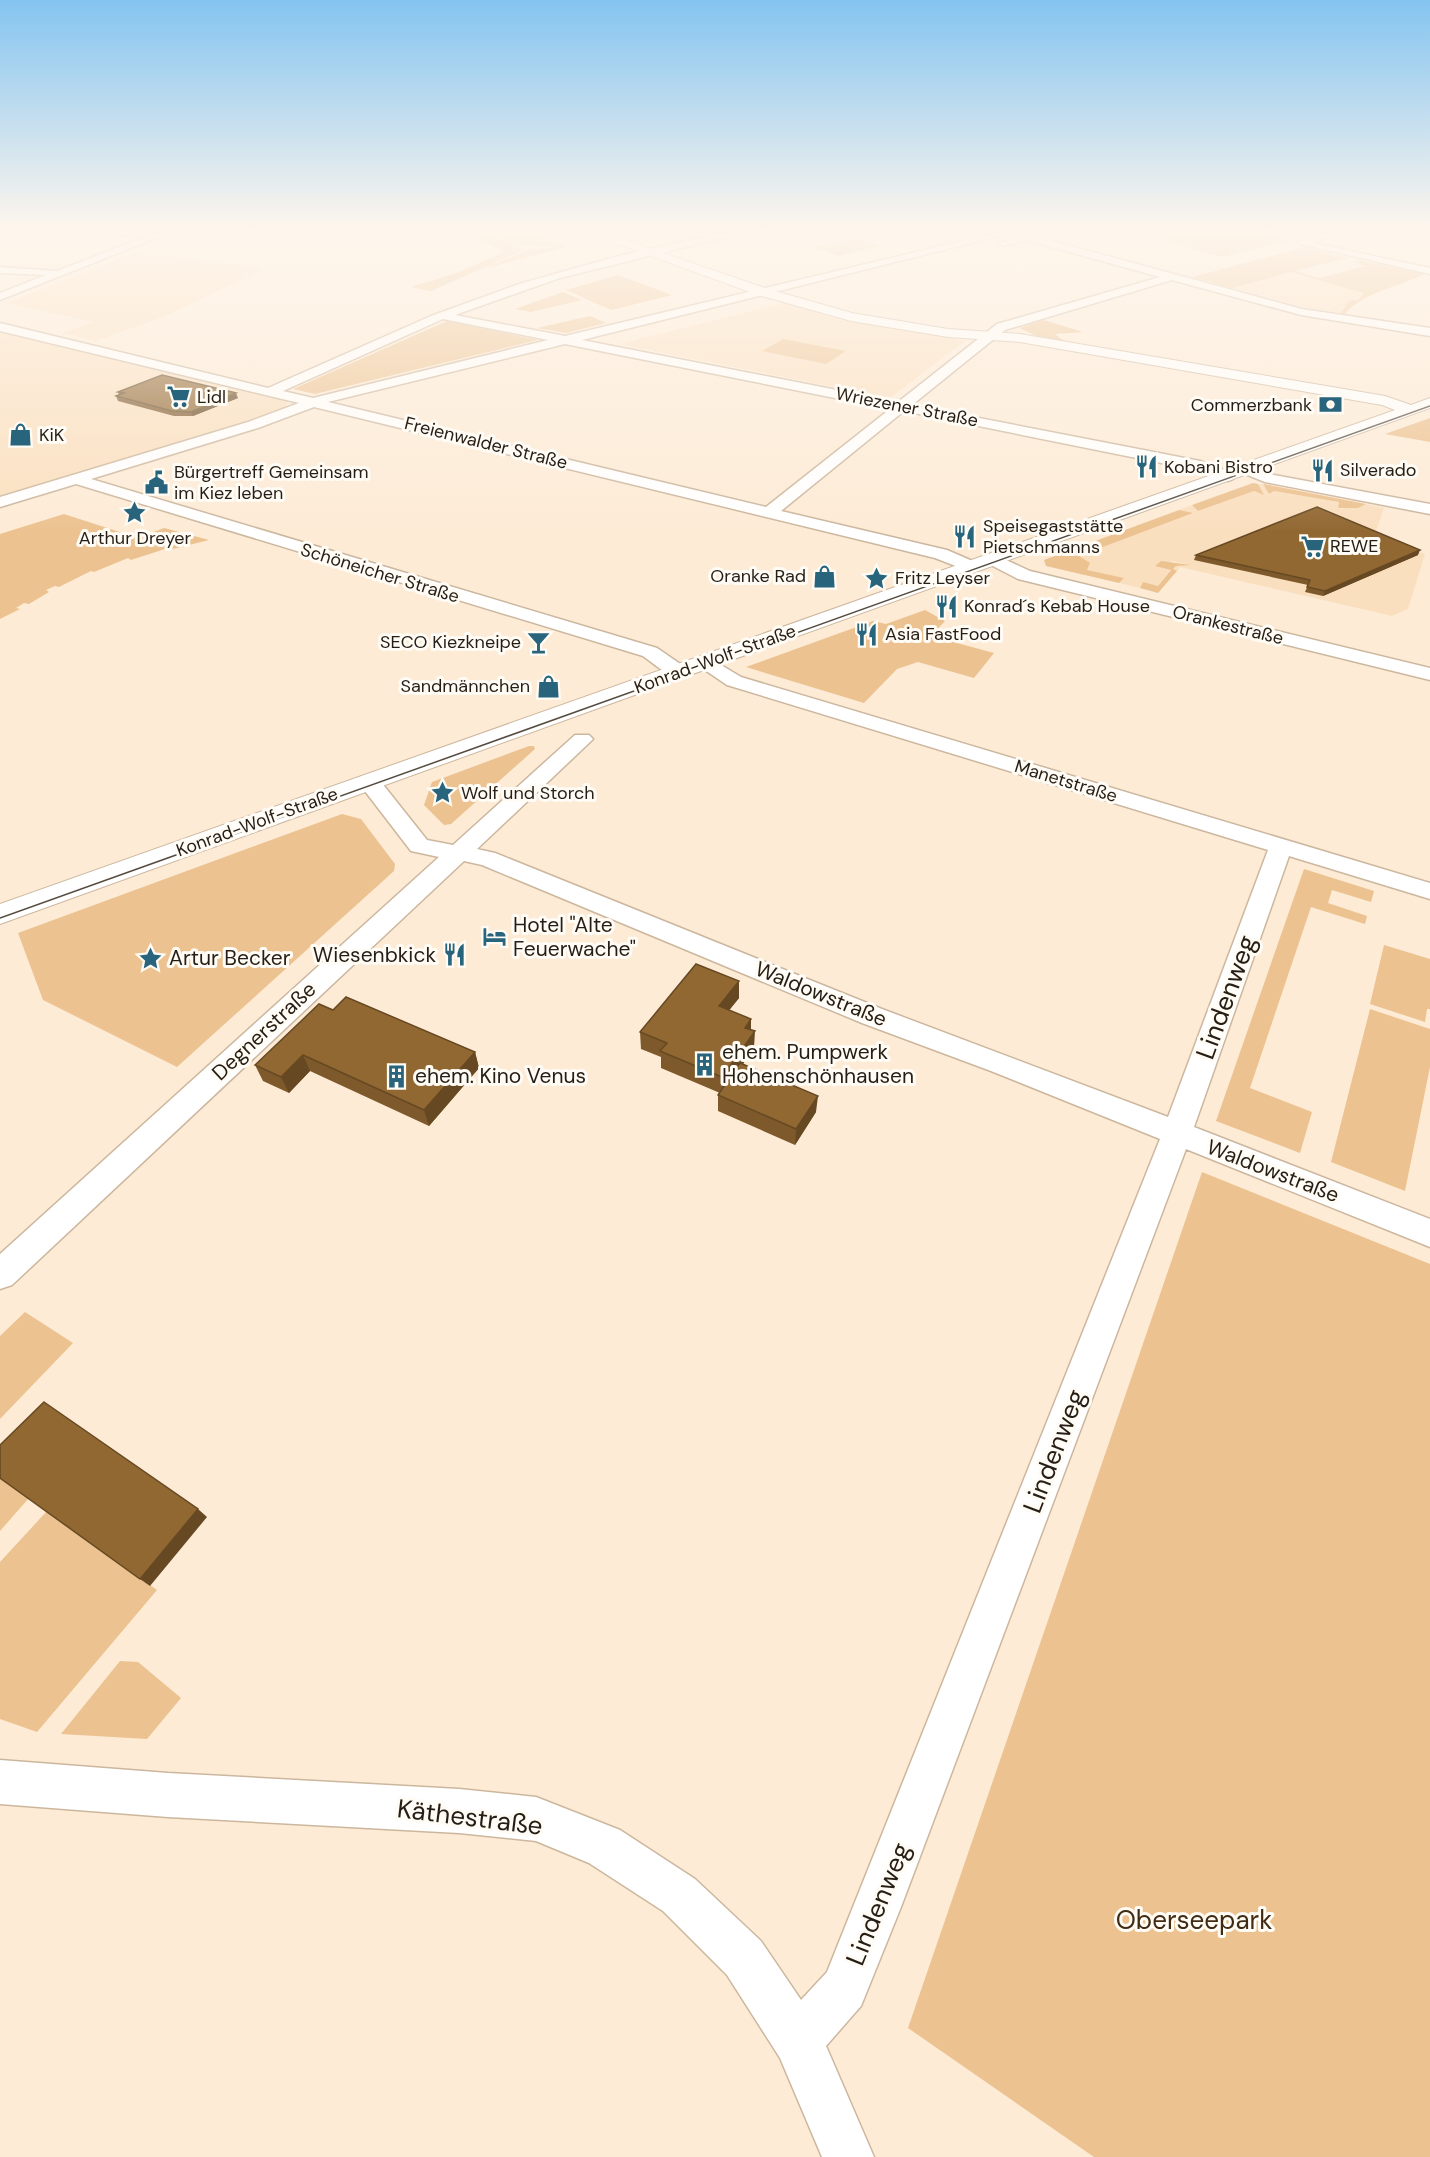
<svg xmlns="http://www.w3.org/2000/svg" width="1430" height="2157" font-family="'DM Sans',sans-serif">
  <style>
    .built { fill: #fadfbf }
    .green { fill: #ecc290 }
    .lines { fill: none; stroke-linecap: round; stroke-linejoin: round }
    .street-casing { stroke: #ccb79e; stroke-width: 3 }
    .secondary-casing { stroke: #ccb79e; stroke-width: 2 }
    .street { fill: #fff; fill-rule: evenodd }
    .secondary { fill: #fff; fill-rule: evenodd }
    .tram { stroke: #554b3f; stroke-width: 1.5 }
    .wall { fill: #7e592b }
    .shaded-wall { fill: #664923 }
    .building { fill: #926832; stroke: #664923; stroke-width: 1.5 }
    .labels { text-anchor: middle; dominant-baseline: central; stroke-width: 6; stroke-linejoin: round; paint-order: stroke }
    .far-poi-label { font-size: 18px; fill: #261e14; stroke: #fffbf5; text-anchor: start }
    .far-street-label { font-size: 18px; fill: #261e14; stroke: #fffbf5 }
    .poi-label { font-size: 21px; fill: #261e14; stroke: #fffbf5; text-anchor: start }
    .street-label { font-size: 21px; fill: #261e14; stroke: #fffbf5 }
    .near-street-label { font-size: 26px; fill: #261e14; stroke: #fffbf5 }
    .near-park-label { font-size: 26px; fill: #402c14; stroke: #fffbf5 }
  </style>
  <rect width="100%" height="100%" fill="#fdebd6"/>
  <path class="built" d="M604,229H736L655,246Z
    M133,253L260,267L263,270L163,317L95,341L63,333L93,322L7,303Z
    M1291,272L1365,293L1359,302L1340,313L1308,308L1232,288Z
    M784,303L840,320L965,341L890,398L619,344Z
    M0,330L286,400L288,404L282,409L243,425L0,499Z
    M1258,484H1263L1269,494L1274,491L1339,502L1338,508L1342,509L1366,504L1384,508L1375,534L1425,554L1408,609L1392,616L1180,567L1177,571L1173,570L1176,566L1189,565L1173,561L1156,565L1171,569L1158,586L1143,582L1140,588L1119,583L1123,578L1086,570L1090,564L1078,556L1191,514L1179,510L1192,505L1198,511L1254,491L1264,495Z"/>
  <path class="green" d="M474,229L488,235L476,229H517L566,247L483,269L527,250L558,247L521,246L495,236L525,249L431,291L411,287L456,273L505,252L460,232Z
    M1183,229H1235L1287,241L1222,257L1162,239L1192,231Z
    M855,238L879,246L839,256L815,248Z
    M1306,247L1347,258L1296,271L1319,278L1365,266L1353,262L1358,260L1424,274C1401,287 1363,291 1345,314H1340L1350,300L1358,301L1364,293L1291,272L1232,288L1192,277Z
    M618,275L672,295L611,310L566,290Z
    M563,292L582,300L531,312L515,309Z
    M590,316L606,323L566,333L537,328Z
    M1044,320L1083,332L1055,334L1064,341L1037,336L1019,328Z
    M447,321L538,340L315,394L293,389Z
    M783,339L846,351L826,364L762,351Z
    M1430,418V442L1385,434Z
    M1253,483L1258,484L1264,495L1254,491L1198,511L1192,505Z
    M1263,484H1264L1366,504L1358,508H1338L1339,502L1274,491L1269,494Z
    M1179,510L1193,513L1079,556L1090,563L1087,570L1124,578L1119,583L1046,566L1044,560Z
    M64,514L138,538L164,528L209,540L173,549L171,547L131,560L128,558L94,572L91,571L59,587L55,586L46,590L49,592L29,604L24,603L16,608L20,609L0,619V534Z
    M1161,561L1191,565L1176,566L1173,569L1177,571L1158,593L1140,588L1143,582L1158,586L1171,570L1155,566Z
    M925,610L945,621L931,636L994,653L974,678L918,662L897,669L864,703L746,667L873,621L886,624Z
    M529,746H534L535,749L451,824L444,825L424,805L432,782Z
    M342,814L361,819L395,864L394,871L177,1067L43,1000L18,933Z
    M1304,869L1374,891L1371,902L1332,890L1328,903L1367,916L1365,924L1311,907L1250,1088L1312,1112L1300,1153L1216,1121Z
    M1384,945L1430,959V1009H1427L1425,1022L1370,1004Z
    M1370,1009L1430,1029V1067L1405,1191L1331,1162Z
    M1202,1172L1430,1264V2157H1094L908,2028Z
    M25,1312L73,1343L0,1419V1336Z
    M0,1478L29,1498L0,1531Z
    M47,1511L157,1590L37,1732L0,1719V1562Z
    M120,1661L138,1662L181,1698L147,1739L61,1734Z"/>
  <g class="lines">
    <defs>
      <path id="street" d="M30,229L147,230L151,235L166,229H179L0,300V293L46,275L0,273V267L57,271L147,236L35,232Z
        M742,229H759L560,278L455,315L565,336L1012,229H1028L582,340L898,402L997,324L1160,277L1026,240L1004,246L999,243L1050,229H1065L1038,237L1302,309L1430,328V336L1301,315L1172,280L1005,330L912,405L1200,461L1233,473L1236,476L1233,479L1228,481L1196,470L904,411L781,511L947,550L977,563L980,567L971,572L935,558L314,407L258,428L91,479L657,648L686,668L689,672L686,676C670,680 656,665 643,656L76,484L0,507V497L248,422L299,403L0,331V323L268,388L431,316L519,284L622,255ZM443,319L548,340L313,398L283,391ZM565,344L890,409L766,507L328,402Z
        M1336,229H1350L1313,243L1430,268V274L1296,243Z
        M1245,464L1274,475L1430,504V514L1265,482L1240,472L1237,469L1240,466Z
        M993,554L1030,571L1430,668V680L1018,579L987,563L984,559Z
        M706,656L741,677L1430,883V899L1289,856L1194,1127L1430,1219V1247L1186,1149L901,1907L861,2006L826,2046L874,2157H822L780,2058L727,1975L663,1911L589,1863L536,1841L459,1833L168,1817L0,1804V1760L168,1773L459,1789L536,1797L620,1830L695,1879L761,1941L801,2000L827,1972L1160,1139L991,1071L862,1023L482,865L464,861L12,1285L0,1289V1254L439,857L411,851L358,782L361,777H377L427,840L453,845L575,735H589L593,739L589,743L477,849L495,853L882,1009L1168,1117L1268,850L727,685L699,666L696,662Z"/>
      <path id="secondary" d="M577,229H593L768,289L852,313L948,329L1020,334L1385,396L1411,405L1430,398V408L0,924V904L1395,410L1382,405L1020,342L948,337L851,321L758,295Z"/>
    </defs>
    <use href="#street" class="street-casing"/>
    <use href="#secondary" class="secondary-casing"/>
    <use href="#street" class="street"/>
    <use href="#secondary" class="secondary"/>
    <path class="tram" d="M0,918L1430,406"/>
  </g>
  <path class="wall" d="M118,392L238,398L193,416H174L118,401L116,396L119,395Z
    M1196,555H1418L1323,596L1305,592L1308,585L1194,560Z
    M739,981V998L729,1010L751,1030L754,1048L743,1064L816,1112L795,1145L718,1111V1095L720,1093L661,1068V1057L641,1049L640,1032Z
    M333,1010L475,1052L479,1068L429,1126L310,1071L289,1093L263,1081L255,1065Z"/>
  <path class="shaded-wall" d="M236,393L238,398L193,416L191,412Z
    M1420,550L1418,555L1323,596L1325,591Z
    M739,981V998L719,1023V1006Z
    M751,1019V1036L745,1028Z
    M755,1031L754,1048L722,1094V1077Z
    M475,1052L479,1068L429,1126L424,1110Z
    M303,1055L310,1071L289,1093L281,1077Z
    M818,1096L816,1112L795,1145L796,1129Z
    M198,1509L207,1517L150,1586L140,1579Z"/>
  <path class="building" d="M162,375L236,393L191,412L172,411L116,396L124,393L118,392Z
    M1317,507L1420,550L1325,591L1307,587L1310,580L1196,555Z
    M696,964L739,981L719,1006L751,1019L745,1028L755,1031L722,1077L660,1051L667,1043L640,1032Z
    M346,997L475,1052L424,1110L303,1055L281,1077L255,1065L319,1004L333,1010Z
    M740,1063L818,1096L796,1129L718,1095Z
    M44,1402L198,1509L140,1579L0,1478V1445Z"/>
  <linearGradient id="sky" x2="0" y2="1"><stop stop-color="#84c4f0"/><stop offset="0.43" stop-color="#fef6ed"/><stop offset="1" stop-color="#fef6ed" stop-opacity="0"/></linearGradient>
  <rect width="1430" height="531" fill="url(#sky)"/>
  <defs>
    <symbol id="supermarket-bare" viewBox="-9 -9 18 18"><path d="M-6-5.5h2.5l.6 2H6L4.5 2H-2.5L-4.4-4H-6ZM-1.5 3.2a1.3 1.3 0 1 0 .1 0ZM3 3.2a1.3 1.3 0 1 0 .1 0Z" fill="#28647c" stroke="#fffbf5" stroke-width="2.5" paint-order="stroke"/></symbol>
    <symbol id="bank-bare" viewBox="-9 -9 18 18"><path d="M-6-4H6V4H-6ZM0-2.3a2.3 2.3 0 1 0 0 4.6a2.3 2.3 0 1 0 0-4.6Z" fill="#28647c" stroke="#fffbf5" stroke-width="2.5" paint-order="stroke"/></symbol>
    <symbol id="shop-bare" viewBox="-9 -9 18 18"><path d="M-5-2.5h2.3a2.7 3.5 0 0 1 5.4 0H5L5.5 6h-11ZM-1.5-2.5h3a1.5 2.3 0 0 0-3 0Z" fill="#28647c" stroke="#fffbf5" stroke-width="2.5" paint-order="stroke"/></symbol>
    <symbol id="restaurant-bare" viewBox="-9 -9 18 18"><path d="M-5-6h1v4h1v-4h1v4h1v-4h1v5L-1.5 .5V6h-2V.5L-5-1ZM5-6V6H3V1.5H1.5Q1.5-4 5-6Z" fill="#28647c" stroke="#fffbf5" stroke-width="2.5" paint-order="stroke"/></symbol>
    <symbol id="civic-bare" viewBox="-9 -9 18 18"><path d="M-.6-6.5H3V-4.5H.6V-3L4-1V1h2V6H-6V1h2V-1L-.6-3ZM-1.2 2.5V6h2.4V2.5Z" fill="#28647c" stroke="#fffbf5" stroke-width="2.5" paint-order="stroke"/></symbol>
    <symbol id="sight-bare" viewBox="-9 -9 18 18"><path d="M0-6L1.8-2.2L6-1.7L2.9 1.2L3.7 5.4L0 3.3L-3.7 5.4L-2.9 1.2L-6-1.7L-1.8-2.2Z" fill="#28647c" stroke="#fffbf5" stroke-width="2.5" paint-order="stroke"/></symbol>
    <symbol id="bar-bare" viewBox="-9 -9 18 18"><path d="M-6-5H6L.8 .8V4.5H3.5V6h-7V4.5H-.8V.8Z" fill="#28647c" stroke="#fffbf5" stroke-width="2.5" paint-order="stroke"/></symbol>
    <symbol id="hotel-bare" viewBox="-9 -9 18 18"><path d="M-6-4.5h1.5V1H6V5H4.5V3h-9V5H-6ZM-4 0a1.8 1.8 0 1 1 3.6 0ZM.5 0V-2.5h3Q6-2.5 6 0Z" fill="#28647c" stroke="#fffbf5" stroke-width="2.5" paint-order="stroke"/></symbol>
    <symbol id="building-bare" viewBox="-9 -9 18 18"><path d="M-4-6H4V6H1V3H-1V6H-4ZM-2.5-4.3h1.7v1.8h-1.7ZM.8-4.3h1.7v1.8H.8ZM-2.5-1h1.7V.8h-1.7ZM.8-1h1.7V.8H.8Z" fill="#28647c" stroke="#fffbf5" stroke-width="2.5" paint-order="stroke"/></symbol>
  </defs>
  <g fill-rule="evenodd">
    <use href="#supermarket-bare" x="162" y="380" width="33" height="33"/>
    <use href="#bank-bare" x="1314" y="388" width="33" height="33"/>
    <use href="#shop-bare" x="4" y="418" width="33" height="33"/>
    <use href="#restaurant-bare" x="1130" y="450" width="33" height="33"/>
    <use href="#restaurant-bare" x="1306" y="454" width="33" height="33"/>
    <use href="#civic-bare" x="140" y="466" width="33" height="33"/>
    <use href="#sight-bare" x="118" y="496" width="33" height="33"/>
    <use href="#restaurant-bare" x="948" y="520" width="33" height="33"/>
    <use href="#supermarket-bare" x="1296" y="530" width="33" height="33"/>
    <use href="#shop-bare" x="808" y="560" width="33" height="33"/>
    <use href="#sight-bare" x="860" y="562" width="33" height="33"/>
    <use href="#restaurant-bare" x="930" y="590" width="33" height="33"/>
    <use href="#restaurant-bare" x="850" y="618" width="33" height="33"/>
    <use href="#bar-bare" x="522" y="626" width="33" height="33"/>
    <use href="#shop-bare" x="532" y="670" width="33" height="33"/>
    <use href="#sight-bare" x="426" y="776" width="33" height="33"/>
    <use href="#hotel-bare" x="478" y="920" width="33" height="33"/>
    <use href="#restaurant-bare" x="438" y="938" width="33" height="33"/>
    <use href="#sight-bare" x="134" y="942" width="33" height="33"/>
    <use href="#building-bare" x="688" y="1048" width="33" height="33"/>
    <use href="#building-bare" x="380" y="1060" width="33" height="33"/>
  </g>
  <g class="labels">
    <g class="far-poi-label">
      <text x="197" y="397">Lidl</text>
      <text x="1312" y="405" text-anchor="end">Commerzbank</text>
      <text x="39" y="435">KiK</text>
      <text x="1164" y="467">Kobani Bistro</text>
      <text x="1340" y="470">Silverado</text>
      <text x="174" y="472">Bürgertreff Gemeinsam<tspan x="174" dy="21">im Kiez leben</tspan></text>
      <text x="983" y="526">Speisegaststätte<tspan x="983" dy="21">Pietschmanns</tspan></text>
      <text x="135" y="538" text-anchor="middle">Arthur Dreyer</text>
      <text x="1330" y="546">REWE</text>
      <text x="806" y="576" text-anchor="end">Oranke Rad</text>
      <text x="895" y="578">Fritz Leyser</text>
      <text x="964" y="606">Konrad´s Kebab House</text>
      <text x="885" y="634">Asia FastFood</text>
      <text x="521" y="642" text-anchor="end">SECO Kiezkneipe</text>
      <text x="530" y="686" text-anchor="end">Sandmännchen</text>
      <text x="461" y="793">Wolf und Storch</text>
    </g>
    <g class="far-street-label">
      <text transform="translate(907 407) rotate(11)">Wriezener Straße</text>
      <text transform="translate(486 443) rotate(14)">Freienwalder Straße</text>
      <text transform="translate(380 573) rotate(17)">Schöneicher Straße</text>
      <text transform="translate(1228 625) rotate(14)">Orankestraße</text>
      <text transform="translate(715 659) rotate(-20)">Konrad-Wolf-Straße</text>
      <text transform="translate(1066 781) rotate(17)">Manetstraße</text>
      <text transform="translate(257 822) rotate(-20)">Konrad-Wolf-Straße</text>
    </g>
    <g class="poi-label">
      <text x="513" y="925">Hotel "Alte<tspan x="513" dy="24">Feuerwache"</tspan></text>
      <text x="436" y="955" text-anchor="end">Wiesenbkick</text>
      <text x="169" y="958">Artur Becker</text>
      <text x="722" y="1052">ehem. Pumpwerk<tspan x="722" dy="24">Hohenschönhausen</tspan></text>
      <text x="415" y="1076">ehem. Kino Venus</text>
    </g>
    <g class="street-label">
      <text transform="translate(821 994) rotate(22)">Waldowstraße</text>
      <text transform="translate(264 1031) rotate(-43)">Degnerstraße</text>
      <text transform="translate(1273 1171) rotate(21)">Waldowstraße</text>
    </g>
    <g class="near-street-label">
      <text transform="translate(1226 997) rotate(-70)">Lindenweg</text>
      <text transform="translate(1054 1451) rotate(-69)">Lindenweg</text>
      <text transform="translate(470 1817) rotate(7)">Käthestraße</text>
      <text transform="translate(878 1904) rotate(-68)">Lindenweg</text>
    </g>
    <g class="near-park-label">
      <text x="1194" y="1920">Oberseepark</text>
    </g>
  </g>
</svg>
